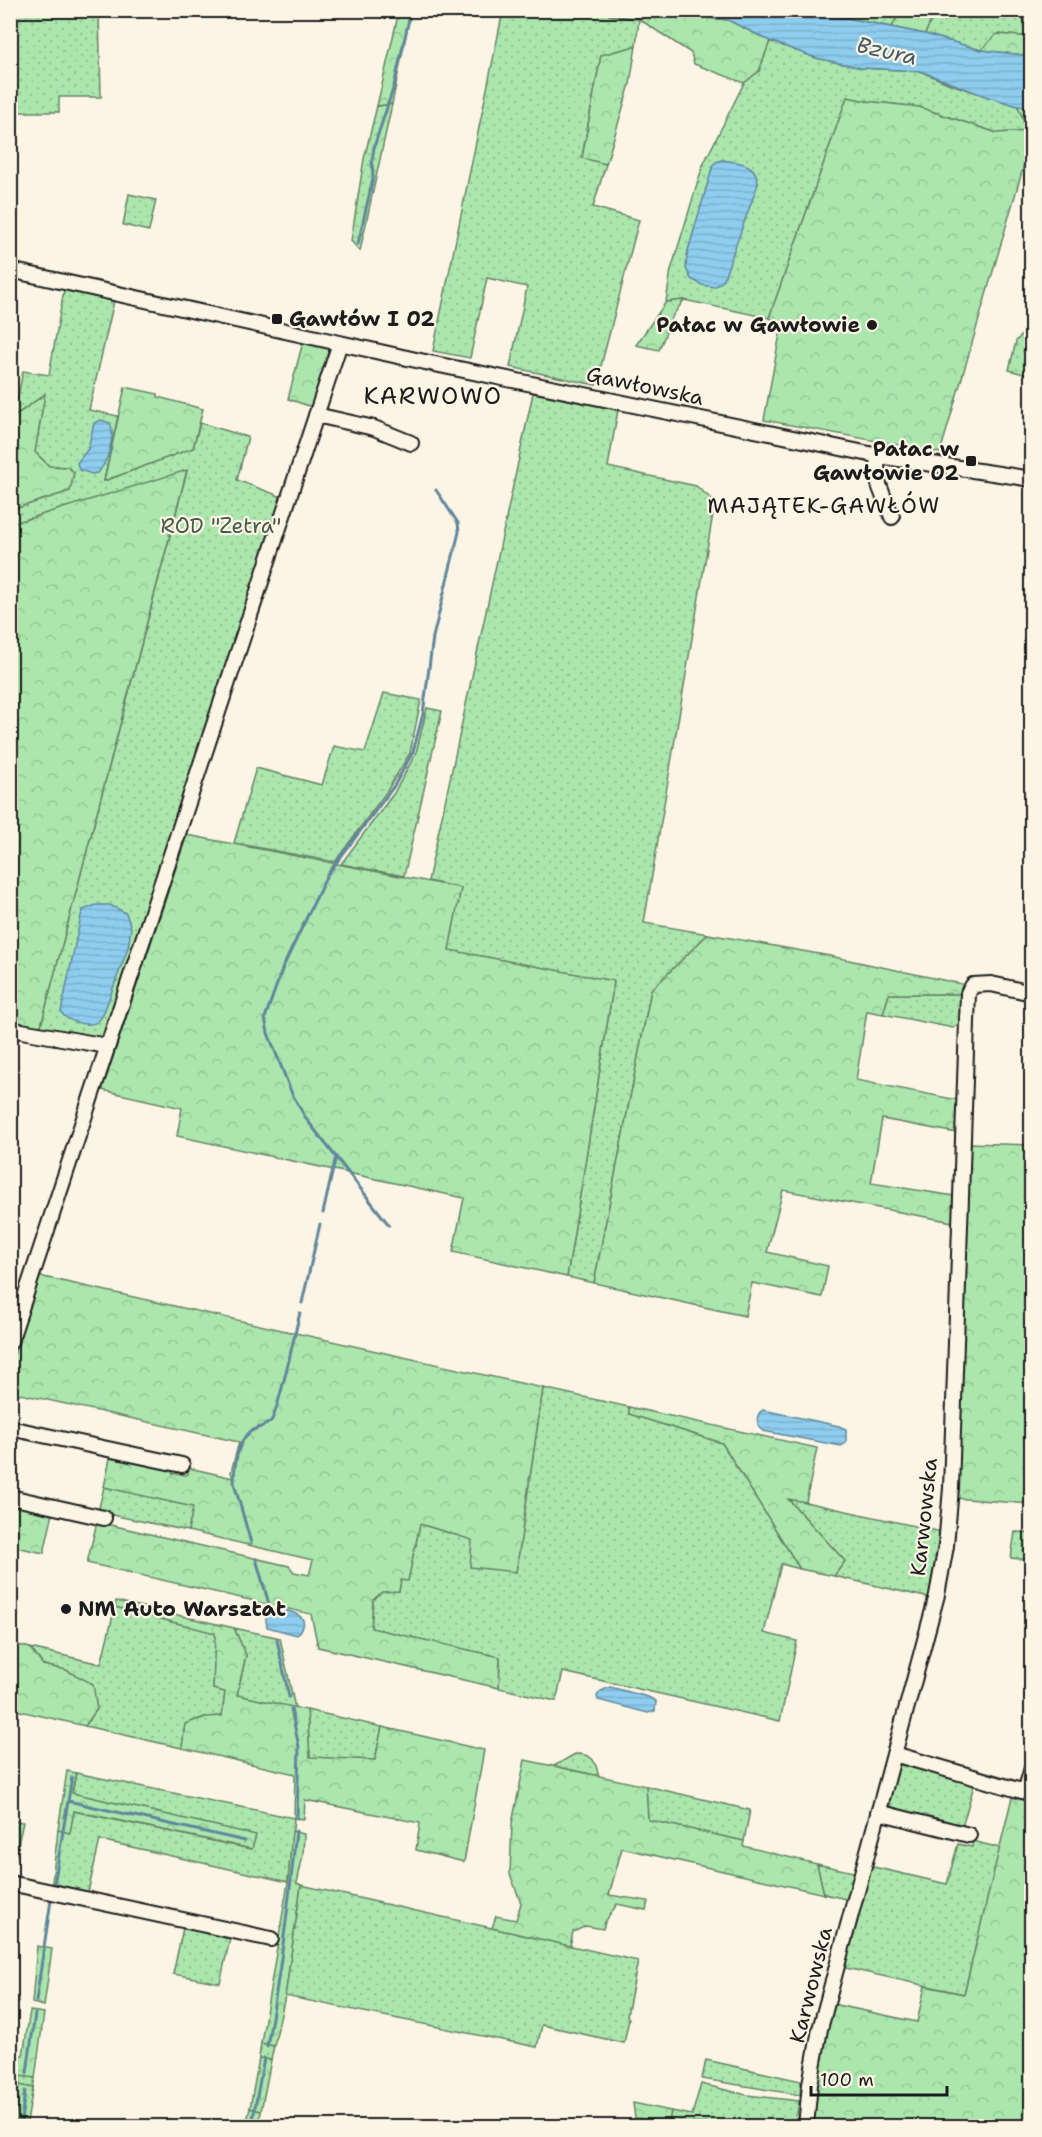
<svg xmlns="http://www.w3.org/2000/svg" width="1042" height="2137" font-family="'Shantell Sans',sans-serif">
  <style>
    .grass { fill: url(#grass-dots); stroke: #648264; stroke-width: 1.5 }
    .forest { fill: url(#forest-crowns); stroke: #648264; stroke-width: 1.5 }
    .water { fill: url(#water-rules); stroke: #60869b; stroke-width: 1.5 }
    .lines { fill: none; stroke-linecap: round; stroke-linejoin: round }
    .stream { stroke: #60869b; stroke-width: 3 }
    .minor-casing { stroke: #1c1c1c; stroke-width: 18 }
    .minor { stroke: #fcf5e5; stroke-width: 14 }
    .poi-dot { fill: #1c1c1c; stroke: #fcf5e5; stroke-width: 2 }
    .labels { text-anchor: middle; dominant-baseline: central; stroke-width: 4.5; stroke-linejoin: round; paint-order: stroke }
    .poi-label { font-size: 21px; font-weight: bold; fill: #1c1c1c; stroke: #fcf5e5; text-anchor: start }
    .street-label { font-size: 21px; fill: #1c1c1c; stroke: #fcf5e5 }
    .park-label { font-size: 21px; fill: #475948; stroke: #fcf5e5 }
    .water-label { font-size: 22px; font-style: italic; fill: #445a66; stroke: #fcf5e5 }
    .neighbourhood-label { font-size: 22px; letter-spacing: 1.5px; fill: #1c1c1c; stroke: #fcf5e5 }
    .quarter-label { font-size: 24px; letter-spacing: 1.5px; fill: #1c1c1c; stroke: #fcf5e5 }
  </style>
  <defs>
    <pattern id="grass-dots" width="8" height="8" patternUnits="userSpaceOnUse" patternTransform="scale(1.5)"><rect width="8" height="8" fill="#abe7ad"/><path d="M2 2h.1M6 6h.1" fill="none" stroke="#93c694" stroke-width="1.8" stroke-linecap="round"/></pattern>
    <pattern id="forest-crowns" width="20" height="18" patternUnits="userSpaceOnUse" patternTransform="scale(1.5)"><rect width="20" height="18" fill="#abe7ad"/><path d="M2 6a3 3 0 1 1 6 0M12 15a3 3 0 1 1 6 0" fill="none" stroke="#93c694"/></pattern>
    <pattern id="water-rules" width="6" height="5" patternUnits="userSpaceOnUse" patternTransform="scale(1.5)"><rect width="6" height="5" fill="#8ecdef"/><path d="M0 2.5h6" fill="none" stroke="#7aafcc"/></pattern>
  </defs>
  <rect width="100%" height="100%" fill="#fcf5e5"/>
  <filter id="ink" filterUnits="userSpaceOnUse"><feTurbulence type="fractalNoise" baseFrequency=".0167" numOctaves="2"/><feDisplacementMap in="SourceGraphic" scale="12" xChannelSelector="R" yChannelSelector="G"/><feConvolveMatrix kernelMatrix="1 2 1 2 8 2 1 2 1" color-interpolation-filters="sRGB"/></filter>
  <g filter="url(#ink)">
    <path class="grass" d="M11,10L99,11L101,97H59V112H11Z
      M503,11H610L609,15L639,19L636,46L601,55L582,157L606,164L593,207L639,220L596,385L510,367L527,287L487,278L470,358L433,351Z
      M812,11H891L897,17L892,27Z
      M935,11H1031V37L997,34L981,50L925,34Z
      M770,41L816,58L862,68L920,71L950,84L1018,106L1028,131L997,133L919,107L866,101L847,97L769,318L684,300L666,302L671,270L703,165L744,83L759,71Z
      M392,104L360,251L351,241L364,159L377,106Z
      M129,194L156,200L149,231L123,225Z
      M64,290L114,301L89,410L118,416L104,481L193,448L200,423L248,437L237,480L282,497L104,1041L40,1029L187,471L11,524V510L70,491L74,472L67,467L49,466L35,452L44,395L10,419L11,402L17,401L23,371L49,375Z
      M1031,325V376L1009,370L1016,341Z
      M533,393L618,410L608,467L696,486L715,502L644,923L708,934L651,990L594,1283L567,1277L614,981L448,950L461,888L428,881Z
      M384,693L421,700L410,753L387,791L335,862L234,843L256,768L322,785L334,746L365,752Z
      M427,708L442,711L404,876L341,864L394,793L416,753Z
      M889,994H961V1022L953,1028L883,1014Z
      M543,1388L629,1407V1414L722,1443L800,1569L781,1564L764,1633L797,1641L780,1721L563,1672L556,1701L499,1688L500,1657L371,1628L373,1600L382,1591H399L401,1579L408,1580L420,1524L473,1540L516,1572Z
      M104,1487L194,1507L188,1531L98,1512Z
      M787,1498L942,1532L930,1598L834,1576L845,1561Z
      M1015,1532L1031,1533V1560L1011,1558Z
      M115,1607L216,1633L213,1689L225,1692L222,1716L205,1717L185,1724L182,1748L85,1726L97,1709L66,1670L43,1665L30,1648L101,1664Z
      M234,1628L280,1638L295,1708L237,1695L246,1655Z
      M307,1710L382,1727L375,1760L310,1758Z
      M575,1754C593,1754 595,1760 599,1776L554,1766Z
      M900,1760L975,1782L962,1827L894,1810L889,1801Z
      M76,1773L294,1818L288,1882L100,1840L88,1892L52,1883L58,1830L70,1832L73,1811L251,1849L255,1835L72,1793Z
      M646,1786L750,1810L744,1841L648,1820Z
      M11,1820L23,1822L11,1875H10Z
      M973,1841L1000,1848L964,1994L841,1967L869,1866L947,1884L958,1844L972,1847Z
      M817,1864L858,1873L851,1900L824,1894Z
      M301,1885L638,1961L627,2015L629,2019L624,2043L542,2025L537,2047L285,1996Z
      M183,1928L230,1939L220,1983L173,1974Z
      M261,2043L274,2046L271,2060L259,2058Z
      M706,2060L801,2081L800,2095L702,2079Z
      M21,2076L35,2078L33,2088L19,2085Z
      M701,2084L747,2095L799,2101L795,2126H747L669,2122L671,2111L692,2115Z
      M250,2108L261,2111L259,2126H246Z"/>
    <path class="forest" d="M399,11H411L392,104L377,106Z
      M610,11H692L708,18L728,20L770,41L759,71L744,83L694,64L691,53L639,19L609,15Z
      M891,11H935L925,34L892,27L897,17Z
      M997,34L1031,37V56L981,50Z
      M636,46L630,84L606,164L582,158L601,55Z
      M847,97L866,101L919,107L997,133L1028,131L1018,106L1031,107V154L1028,151L940,453L764,420L782,323L769,318Z
      M684,300L673,315L659,350L636,345L666,302Z
      M303,342L331,348V356L312,407L288,399Z
      M125,387L158,394V397L203,409L193,448L104,481Z
      M45,394L35,452L49,466L67,467L74,472L70,491L11,510V419Z
      M187,470L40,1029L11,1022V524Z
      M187,835L461,888L449,950L614,981L567,1277L453,1252L464,1198L177,1136L182,1108L102,1090Z
      M708,934L830,956L962,984L961,994H889L883,1014L867,1011L856,1080L958,1100L957,1133L882,1119L871,1183L954,1196L953,1222L783,1190L767,1252L828,1266L822,1297L752,1283L745,1316L594,1283L651,990Z
      M968,1143L1031,1145L1029,1181L1032,1182L1031,1504L954,1498Z
      M39,1276L543,1388L516,1572L470,1567L472,1540L420,1524L408,1581L401,1580L399,1591L382,1592L373,1600L371,1628L500,1657L499,1688L318,1647L311,1614L87,1563L97,1522L289,1566L294,1572L309,1575L313,1560L188,1531L193,1507L104,1487L110,1458L171,1470L172,1473L186,1475L188,1474L189,1468L233,1478L231,1472L239,1442L11,1392V1364Z
      M629,1407L817,1448L806,1502L788,1499L845,1561L834,1576L800,1569L722,1443L629,1414Z
      M11,1503L53,1513L44,1553L11,1546Z
      M116,1601L234,1628L246,1655L237,1695L307,1710L310,1757L375,1760L382,1727L484,1750L464,1862L416,1850L420,1823L305,1800L304,1819L294,1818L295,1774L182,1748L185,1724L205,1717L222,1716L225,1692L213,1689L215,1633L115,1607Z
      M11,1643L30,1648L43,1665L66,1670L93,1684L97,1709L85,1726L11,1709Z
      M525,1760L646,1786L648,1820L744,1841L743,1846L817,1864L824,1894L622,1848L609,1895L648,1901L646,1910L617,1904L605,1922L603,1929L586,1926L573,1932L570,1946L492,1928L496,1916L516,1920L521,1903L510,1874L512,1823Z
      M67,1771L76,1773L72,1793L256,1835L252,1849L74,1811L70,1833L58,1830Z
      M1013,1793L1031,1799V2126H811L815,2083L832,2004L917,2022L925,1986L964,1994Z
      M292,1831L304,1834L303,1855L297,1883L301,1885L285,1996L274,2046L261,2043L288,1882Z
      M37,1946L52,1949L44,2006L32,2003Z
      M30,2011L44,2013L35,2078L21,2076L13,2067V2058L23,2055Z
      M259,2058L271,2060L261,2111L250,2108Z
      M19,2085L33,2088L27,2122L15,2120Z
      M633,2103L671,2111L669,2122L635,2118Z"/>
    <path class="water" d="M692,11H812L925,34L981,50L1031,56V107L1018,106L985,96L920,71L862,68L816,58L770,41L728,20L708,18Z
      M722,160C739,163 757,162 758,184L723,281L714,287L702,285L691,279L686,268L687,254L713,165L716,162Z
      M101,420L110,423C116,436 107,465 97,473L92,474L79,470L77,463L88,449L94,423Z
      M96,905H110L126,913L131,928L128,948L103,1015C102,1016 98,1022 97,1022C88,1028 66,1021 61,1012L81,916L83,910Z
      M763,1410L839,1426L846,1429V1443L841,1446L763,1431C756,1426 755,1414 763,1410Z
      M278,1608C292,1612 315,1616 297,1635L267,1627L265,1613L267,1610Z
      M610,1687L648,1697L656,1701L655,1711L648,1713L598,1700L597,1696L601,1691Z"/>
    <g class="lines">
      <path class="stream" d="M358,244L373,178L372,161L374,147L394,86L411,10
        M323,1213L336,1156
        M389,1225L307,1120L292,1094L268,1033L265,1018L283,967L327,875L394,786L413,752L423,714L433,637L459,532L458,523L436,490
        M302,1303L320,1224
        M251,1543L234,1483C234,1468 237,1441 250,1432C256,1428 266,1426 271,1421C279,1411 295,1331 300,1313
        M256,1559L271,1611
        M277,1640L289,1697
        M291,1709L299,1747L297,1818
        M68,1801L245,1841
        M54,1885L72,1777
        M36,2001L51,1900
        M267,2046C280,1975 289,1903 296,1831
        M27,2073L35,2014
        M21,2120L25,2091
        M252,2124L264,2058"/>
      <defs>
        <path id="minor" d="M10,270L425,362L774,434L879,456L1032,479
          M316,415L374,428L411,443
          M879,456C872,480 884,495 892,517
          M10,1029L107,1046
          M10,1342L340,343
          M10,1428L182,1465
          M10,1497L104,1518
          M894,1754L1032,1794
          M1025,1792L1032,1768
          M878,1812L969,1835
          M10,1883L271,1939
          M806,2126L810,2084L820,2029L937,1595L946,1546L951,1488L968,993L973,985L991,984L1032,993"/>
      </defs>
      <use href="#minor" class="minor-casing"/>
      <use href="#minor" class="minor"/>
    </g>
  </g>
  <g class="poi-dot">
    <rect x="271" y="313" width="12" height="12" rx="3"/>
    <circle cx="872" cy="325" r="6"/>
    <rect x="965" y="455" width="12" height="12" rx="3"/>
    <circle cx="66" cy="1609" r="6"/>
  </g>
  <g class="labels">
    <g class="poi-label">
      <text x="289" y="319">Gawłów I 02</text>
      <text x="860" y="325" text-anchor="end">Pałac w Gawłowie</text>
      <text x="959" y="449" text-anchor="end">Pałac w<tspan x="959" dy="24">Gawłowie 02</tspan></text>
      <text x="78" y="1609">NM Auto Warsztat</text>
    </g>
    <g class="street-label">
      <text transform="translate(645 386) rotate(12)">Gawłowska</text>
      <text transform="translate(924 1517) rotate(-84)">Karwowska</text>
      <text transform="translate(811 1985) rotate(-76)">Karwowska</text>
    </g>
    <g class="park-label">
      <text x="221" y="526">ROD "Zetra"</text>
    </g>
    <g class="water-label">
      <text transform="translate(887 51) rotate(13)">Bzura</text>
    </g>
    <g class="neighbourhood-label">
      <text x="824" y="505">MAJĄTEK-GAWŁÓW</text>
    </g>
    <g class="quarter-label">
      <text x="433" y="396">KARWOWO</text>
    </g>
  </g>
  <rect width="1042" height="2137" fill="none" stroke="#fcf5e5" stroke-width="36"/>
  <rect x="18" y="18" width="1006" height="2101" fill="none" stroke="#1c1c1c" stroke-width="2" filter="url(#ink)"/>
  <path d="M811 2086v9h136v-9" fill="none" stroke="#1c1c1c" stroke-width="3"/>
  <text x="820" y="2086" font-size="18" fill="#1c1c1c" stroke="#fcf5e5" stroke-width="4.5" paint-order="stroke">100 m</text>
</svg>
